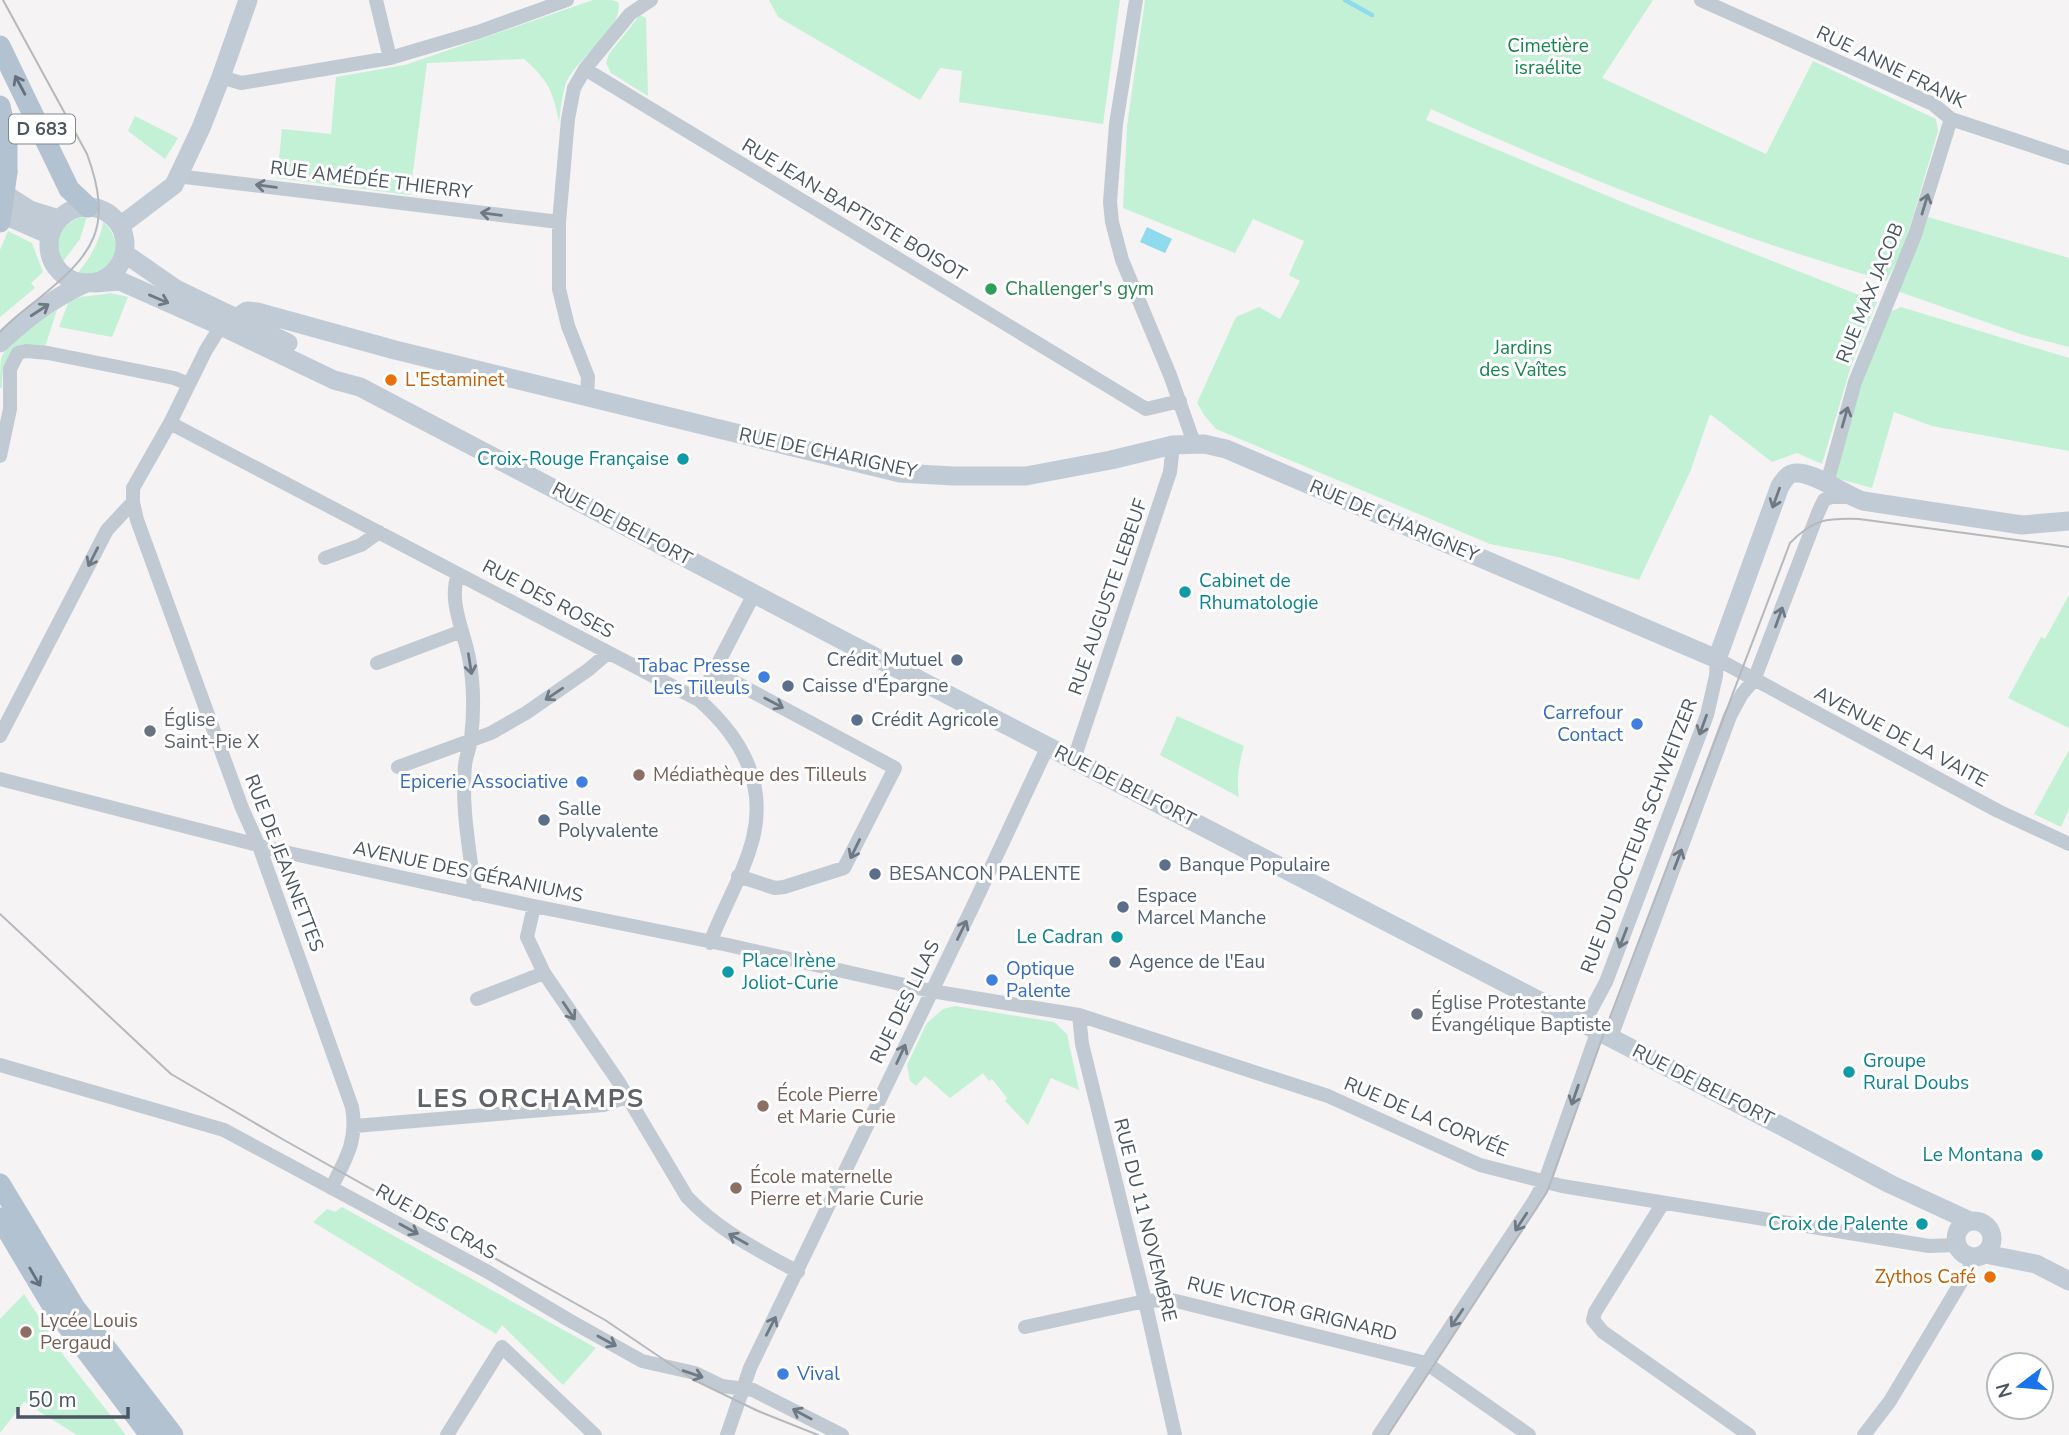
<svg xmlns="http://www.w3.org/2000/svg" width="2069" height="1435" font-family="'Nunito Sans',sans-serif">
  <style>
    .green { fill: #c3f1d5 }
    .water { fill: #90daee }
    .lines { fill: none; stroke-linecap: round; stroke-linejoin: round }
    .stream { stroke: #90daee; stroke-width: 4.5 }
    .street { stroke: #c1cad2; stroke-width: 14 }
    .secondary { stroke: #c1cbd6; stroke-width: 19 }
    .primary { stroke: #b3c2d1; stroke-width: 21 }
    .tram { stroke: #b5b8bd; stroke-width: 2 }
    .primary-bridge { stroke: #b3c2d1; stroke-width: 21 }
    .oneway { stroke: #64717d }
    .oneway2 { stroke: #6e7983 }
    .oneway3 { stroke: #6e7984 }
    .leisure-dot { fill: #2e9e5b; stroke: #fff; stroke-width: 2.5 }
    .food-dot { fill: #e8710a; stroke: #fff; stroke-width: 2.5 }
    .culture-dot { fill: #0f9aa8; stroke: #fff; stroke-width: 2.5 }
    .service-dot { fill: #5c6f8a; stroke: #fff; stroke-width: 2.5 }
    .shop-dot { fill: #3f7fe0; stroke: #fff; stroke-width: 2.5 }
    .worship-dot { fill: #6b7280; stroke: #fff; stroke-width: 2.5 }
    .education-dot { fill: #8d6e63; stroke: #fff; stroke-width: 2.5 }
    .labels { text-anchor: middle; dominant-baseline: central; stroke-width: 6; stroke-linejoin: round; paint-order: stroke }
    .shield { fill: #fff; stroke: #808990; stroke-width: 2 }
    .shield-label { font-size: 18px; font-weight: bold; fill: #4a5661 }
    .park-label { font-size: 19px; fill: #17864f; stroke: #fff }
    .street-label { font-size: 19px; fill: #4a5661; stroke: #fff }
    .leisure-label { font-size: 19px; fill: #27864d; stroke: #fff; text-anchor: start }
    .food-label { font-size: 19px; fill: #c56008; stroke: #fff; text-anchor: start }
    .culture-label { font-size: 19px; fill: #0d838f; stroke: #fff; text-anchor: end }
    .service-label { font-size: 19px; fill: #4e5e75; stroke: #fff; text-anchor: start }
    .shop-label { font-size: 19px; fill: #366cbe; stroke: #fff; text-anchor: end }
    .worship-label { font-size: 19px; fill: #5b616d; stroke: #fff; text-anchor: start }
    .education-label { font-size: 19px; fill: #785e54; stroke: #fff; text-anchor: start }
    .district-label { font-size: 26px; font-weight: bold; letter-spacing: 2px; fill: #5f6368; stroke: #fff }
  </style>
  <rect width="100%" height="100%" fill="#f5f3f3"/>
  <path class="green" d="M593,0H611L618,2C626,27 575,59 566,83C562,95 561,109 559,122C553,91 548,80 524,59L427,63L410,195L277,178L282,129L331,134L336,77L405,65Z
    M769,0H1120L1103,124L959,102L962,71L940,68L920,100L778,17Z
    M1145,0H1653L1602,78L1766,154L1813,61L1936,119L1938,131L1903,251L1886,281C1730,235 1579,177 1431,109L1426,120L1627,204L1877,302L1851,366L1822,464L1797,453L1772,462L1710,414L1690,472L1639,580L1558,557L1490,544L1216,429L1204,415L1197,403L1236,317L1259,307L1280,319L1300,281L1289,275L1304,241L1253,219L1235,253L1123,208L1127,126Z
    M640,15L646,18L648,96L611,73L606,63L609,54Z
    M135,116L178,138L165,159L128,131Z
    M87,216L80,239L62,263C49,240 63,220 87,216Z
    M1928,217L2069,258V347L2023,335L1897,291Z
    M103,222C130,245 110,281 77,274C89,259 100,242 103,222Z
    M8,231L32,243L43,272L31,283L35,288L0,317V250Z
    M110,293L128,297L112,337L59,327L69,301C81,295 97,296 110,293Z
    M1901,307L2069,358V451L1932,426L1894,412L1872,488L1829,476L1870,354L1888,313Z
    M57,310L45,347L24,345C5,356 2,366 2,388H0C0,379 0,367 1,359C8,339 40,321 57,310Z
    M2069,595V728L2008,698L2041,637L2045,639Z
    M1177,716L1244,746C1239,764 1236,779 1239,797L1160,755Z
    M2069,750V809L2061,827L2034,814Z
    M955,1006L1054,1022L1067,1034L1079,1090L1051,1078L1028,1125L1005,1101L1007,1098L992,1079L989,1081L983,1073L950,1098L925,1076L916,1086L910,1081L907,1065L927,1023L943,1009Z
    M342,1207L596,1348L563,1385L502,1325L496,1334L313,1222L327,1209L335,1212Z
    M24,1294L64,1356L126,1435H77L24,1402L0,1433V1319Z"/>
  <path class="water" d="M1147,227L1172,239L1165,253L1140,242Z"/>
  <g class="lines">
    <path class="stream" d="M1345,0L1372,15"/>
    <path class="street" d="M376,0L390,58
      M1136,0L1116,124L1110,202L1112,222L1122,260L1170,375L1194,443
      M1701,0L1933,104L1951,119L2069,158
      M585,69L1146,409L1180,401
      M221,77L241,83L390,58L478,32L567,0
      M179,174L185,177L559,222
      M221,326L206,350L170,423L133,488V502L137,520L242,808L259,846L352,1107C358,1140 346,1159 331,1188
      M587,396L588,377L568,326L559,289V222L568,119L574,88L585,69L630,14L651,0
      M170,423L699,700C740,736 767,781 753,838C744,874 723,908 710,943
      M0,456L10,409V369L18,353L26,351L48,353L174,378L189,384
      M1827,483L1855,382L1915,235L1951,119
      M325,558L361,545L379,532
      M458,574C448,602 464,631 469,658C474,684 474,713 471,739C470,748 466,756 465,765C461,809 470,851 475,894
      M377,663L462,631
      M714,671L895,768L844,868L784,887L775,888L738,876
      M699,700L754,594
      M0,736L107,530L133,502
      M1074,759L1170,472L1173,445
      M398,767L491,733L526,713L588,670L608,653
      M0,779L289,853L534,906L728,945L931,991L1079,1015L1328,1096L1480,1165L1562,1186L1929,1246L1957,1245
      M534,906L527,937L544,973L618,1081L687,1197C719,1231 758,1250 798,1272
      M477,999L544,973
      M1079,1015L1082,1044L1145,1301L1175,1435
      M1584,1023L1606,982L1707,715L1716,676L1717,659L1998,811L2069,844
      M1611,1037L1730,716L1742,694L1754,680L1818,513L1824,500L1831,497H1849
      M0,1065L224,1130L488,1272L567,1319L642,1361L695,1373L722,1386L753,1390L842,1435
      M355,1126L604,1105L626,1097
      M1663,1203L1595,1312L1593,1320L1603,1332L1749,1435
      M1025,1327L1145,1301L1172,1300L1426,1363L1529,1435
      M447,1435L502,1347L595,1435
      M727,1435L750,1368L974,904L1048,746
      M1379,1435L1534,1201L1545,1181L1598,1030
      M1864,1435L1890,1401L1969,1269L1972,1257"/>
    <path class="secondary" d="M0,191L30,210L59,219
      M49 245a38 38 0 1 1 76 0a38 38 0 1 1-76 0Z
      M0,213L50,235
      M120,226L174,185L201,128L221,77L248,0
      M124,253L176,289L288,343
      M95,283L120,281L221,326L334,380L360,387L844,641L1789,1130L1890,1184L1970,1221
      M238,317L247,311L257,312L395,350L900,473L953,476H1026L1111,460L1173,445L1204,444L1226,449L1717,659L1780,486C1783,482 1786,476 1791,474C1808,467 1846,496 1863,501L2022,525L2069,521
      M0,343C25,319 53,298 84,284
      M1956 1239a18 18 0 1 1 36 0a18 18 0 1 1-36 0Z
      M1985,1254L2036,1264L2069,1281"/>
    <path class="primary" d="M0,46L69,189L88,207
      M0,106L7,138V172
      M0,1184L75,1308L173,1435
      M0,1218L53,1307L150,1435"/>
    <path class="tram" d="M0,332C11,320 24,310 37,300C94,254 114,228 87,154L3,0
      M0,914L171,1074L284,1140L605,1320L694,1380L758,1411L818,1435
      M1388,1435L1547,1192L1604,1033L1790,543C1813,519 1827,518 1859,519L2069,547"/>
    <path class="primary-bridge" d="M0,222L7,172"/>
  </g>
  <defs><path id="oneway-shaft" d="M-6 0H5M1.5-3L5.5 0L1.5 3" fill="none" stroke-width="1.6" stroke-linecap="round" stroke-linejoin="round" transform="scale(1.75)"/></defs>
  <g class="oneway">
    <use href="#oneway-shaft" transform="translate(20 85) rotate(-118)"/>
    <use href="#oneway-shaft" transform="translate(35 1277) rotate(60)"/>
  </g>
  <g class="oneway2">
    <use href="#oneway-shaft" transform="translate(266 186) rotate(-173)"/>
    <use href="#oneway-shaft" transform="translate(1925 204) rotate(-73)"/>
    <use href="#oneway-shaft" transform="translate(491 214) rotate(-173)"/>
    <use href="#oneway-shaft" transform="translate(1845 417) rotate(-74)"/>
    <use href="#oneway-shaft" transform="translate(93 557) rotate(117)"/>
    <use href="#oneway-shaft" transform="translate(1779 617) rotate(-70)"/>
    <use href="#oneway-shaft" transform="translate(470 664) rotate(81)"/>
    <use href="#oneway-shaft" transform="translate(554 694) rotate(146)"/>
    <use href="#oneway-shaft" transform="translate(774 703) rotate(28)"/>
    <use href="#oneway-shaft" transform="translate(1703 725) rotate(110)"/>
    <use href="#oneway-shaft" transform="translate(855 849) rotate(116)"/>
    <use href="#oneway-shaft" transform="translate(1678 859) rotate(-69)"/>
    <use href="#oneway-shaft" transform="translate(962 930) rotate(-64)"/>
    <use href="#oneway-shaft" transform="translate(1623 938) rotate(111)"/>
    <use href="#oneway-shaft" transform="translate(569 1011) rotate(56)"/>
    <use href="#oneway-shaft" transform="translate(901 1054) rotate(-65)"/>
    <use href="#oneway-shaft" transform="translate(1575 1095) rotate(109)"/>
    <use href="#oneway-shaft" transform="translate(1521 1222) rotate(123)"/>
    <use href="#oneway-shaft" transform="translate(409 1229) rotate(29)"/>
    <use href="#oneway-shaft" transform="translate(738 1239) rotate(-151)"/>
    <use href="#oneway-shaft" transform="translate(1457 1318) rotate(124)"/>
    <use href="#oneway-shaft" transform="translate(771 1326) rotate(-63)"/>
    <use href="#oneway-shaft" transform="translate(607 1341) rotate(29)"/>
    <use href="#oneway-shaft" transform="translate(693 1374) rotate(19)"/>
    <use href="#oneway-shaft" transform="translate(802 1414) rotate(-152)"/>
  </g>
  <g class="oneway3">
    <use href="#oneway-shaft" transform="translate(159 299) rotate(23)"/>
    <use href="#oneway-shaft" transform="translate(40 310) rotate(-33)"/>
    <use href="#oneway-shaft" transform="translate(1776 498) rotate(110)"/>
  </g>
  <circle class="leisure-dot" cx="991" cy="289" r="7"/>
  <g class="food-dot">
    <circle cx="391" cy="380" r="7"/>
    <circle cx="1990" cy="1277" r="7"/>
  </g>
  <g class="culture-dot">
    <circle cx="683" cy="459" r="7"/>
    <circle cx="1185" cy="592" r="7"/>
    <circle cx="1117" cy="937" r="7"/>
    <circle cx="728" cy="972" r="7"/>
    <circle cx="1849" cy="1072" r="7"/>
    <circle cx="2037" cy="1155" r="7"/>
    <circle cx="1922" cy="1224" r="7"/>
  </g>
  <g class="service-dot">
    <circle cx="957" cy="660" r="7"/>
    <circle cx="788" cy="686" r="7"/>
    <circle cx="857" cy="720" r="7"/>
    <circle cx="544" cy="820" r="7"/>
    <circle cx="1165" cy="865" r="7"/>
    <circle cx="875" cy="874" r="7"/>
    <circle cx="1123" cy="907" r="7"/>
    <circle cx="1115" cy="962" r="7"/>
  </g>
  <g class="shop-dot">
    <circle cx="764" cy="677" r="7"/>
    <circle cx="1637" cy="724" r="7"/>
    <circle cx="582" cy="782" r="7"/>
    <circle cx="992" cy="980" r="7"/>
    <circle cx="783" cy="1374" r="7"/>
  </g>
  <g class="worship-dot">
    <circle cx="150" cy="731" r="7"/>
    <circle cx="1417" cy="1014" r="7"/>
  </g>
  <g class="education-dot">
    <circle cx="639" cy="775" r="7"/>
    <circle cx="763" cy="1106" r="7"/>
    <circle cx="736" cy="1188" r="7"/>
    <circle cx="26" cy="1332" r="7"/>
  </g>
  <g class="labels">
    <rect class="shield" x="9" y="114.5" width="66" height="29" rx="5"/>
    <g class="shield-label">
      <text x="42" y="129">D 683</text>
    </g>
    <g class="park-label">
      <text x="1548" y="46">Cimetière<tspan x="1548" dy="22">israélite</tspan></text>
      <text x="1523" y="348">Jardins<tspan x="1523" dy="22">des Vaîtes</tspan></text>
    </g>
    <g class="street-label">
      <text transform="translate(1891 67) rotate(26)">RUE ANNE FRANK</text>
      <text transform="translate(371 180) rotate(7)">RUE AMÉDÉE THIERRY</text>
      <text transform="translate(854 210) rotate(31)">RUE JEAN-BAPTISTE BOISOT</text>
      <text transform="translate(1870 293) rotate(-68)">RUE MAX JACOB</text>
      <text transform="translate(828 453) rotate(12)">RUE DE CHARIGNEY</text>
      <text transform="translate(1394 521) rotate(23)">RUE DE CHARIGNEY</text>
      <text transform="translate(622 524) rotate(28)">RUE DE BELFORT</text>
      <text transform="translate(1108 597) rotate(-71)">RUE AUGUSTE LEBEUF</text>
      <text transform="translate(548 599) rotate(28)">RUE DES ROSES</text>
      <text transform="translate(1901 737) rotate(28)">AVENUE DE LA VAITE</text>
      <text transform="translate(1125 786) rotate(27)">RUE DE BELFORT</text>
      <text transform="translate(1639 836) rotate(-69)">RUE DU DOCTEUR SCHWEITZER</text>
      <text transform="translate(284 863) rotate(69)">RUE DE JEANNETTES</text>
      <text transform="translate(468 872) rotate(12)">AVENUE DES GÉRANIUMS</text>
      <text transform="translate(905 1002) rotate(-64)">RUE DES LILAS</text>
      <text transform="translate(1703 1085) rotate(27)">RUE DE BELFORT</text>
      <text transform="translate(1426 1117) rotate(23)">RUE DE LA CORVÉE</text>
      <text transform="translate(1145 1220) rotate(76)">RUE DU 11 NOVEMBRE</text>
      <text transform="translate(436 1222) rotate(29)">RUE DES CRAS</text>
      <text transform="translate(1292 1309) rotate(14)">RUE VICTOR GRIGNARD</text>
    </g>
    <g class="leisure-label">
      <text x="1005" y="289">Challenger's gym</text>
    </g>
    <g class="food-label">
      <text x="405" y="380">L'Estaminet</text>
      <text x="1976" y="1277" text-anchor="end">Zythos Café</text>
    </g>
    <g class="culture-label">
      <text x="669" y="459">Croix-Rouge Française</text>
      <text x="1199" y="581" text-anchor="start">Cabinet de<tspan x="1199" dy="22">Rhumatologie</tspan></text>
      <text x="1103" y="937">Le Cadran</text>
      <text x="742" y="961" text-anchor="start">Place Irène<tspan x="742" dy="22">Joliot-Curie</tspan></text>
      <text x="1863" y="1061" text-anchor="start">Groupe<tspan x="1863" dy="22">Rural Doubs</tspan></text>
      <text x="2023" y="1155">Le Montana</text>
      <text x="1908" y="1224">Croix de Palente</text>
    </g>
    <g class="service-label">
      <text x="943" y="660" text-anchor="end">Crédit Mutuel</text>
      <text x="802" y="686">Caisse d'Épargne</text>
      <text x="871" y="720">Crédit Agricole</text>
      <text x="558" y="809">Salle<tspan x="558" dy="22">Polyvalente</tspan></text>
      <text x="1179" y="865">Banque Populaire</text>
      <text x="889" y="874">BESANCON PALENTE</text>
      <text x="1137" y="896">Espace<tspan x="1137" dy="22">Marcel Manche</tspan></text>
      <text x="1129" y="962">Agence de l'Eau</text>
    </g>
    <g class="shop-label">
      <text x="750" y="666">Tabac Presse<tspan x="750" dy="22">Les Tilleuls</tspan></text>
      <text x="1623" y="713">Carrefour<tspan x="1623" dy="22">Contact</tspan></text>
      <text x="568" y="782">Epicerie Associative</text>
      <text x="1006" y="969" text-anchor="start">Optique<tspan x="1006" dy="22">Palente</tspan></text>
      <text x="797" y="1374" text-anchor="start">Vival</text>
    </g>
    <g class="worship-label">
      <text x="164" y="720">Église<tspan x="164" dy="22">Saint-Pie X</tspan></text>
      <text x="1431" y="1003">Église Protestante<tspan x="1431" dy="22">Évangélique Baptiste</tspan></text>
    </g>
    <g class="education-label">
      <text x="653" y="775">Médiathèque des Tilleuls</text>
      <text x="777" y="1095">École Pierre<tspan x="777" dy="22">et Marie Curie</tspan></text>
      <text x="750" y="1177">École maternelle<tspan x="750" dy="22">Pierre et Marie Curie</tspan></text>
      <text x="40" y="1321">Lycée Louis<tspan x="40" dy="22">Pergaud</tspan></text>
    </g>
    <g class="district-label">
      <text x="531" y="1098">LES ORCHAMPS</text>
    </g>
  </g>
  <g transform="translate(2020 1386) rotate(254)"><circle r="33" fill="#ffffff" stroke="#b7bbc0" stroke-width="2"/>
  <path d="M0-5L12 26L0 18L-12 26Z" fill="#1a73e8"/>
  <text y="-10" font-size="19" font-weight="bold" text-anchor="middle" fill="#4a5661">N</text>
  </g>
  <path d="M18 1407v10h110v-10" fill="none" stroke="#4a5661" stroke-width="3.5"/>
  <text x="28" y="1407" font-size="21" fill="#4a5661" stroke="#ffffff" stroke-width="5" paint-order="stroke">50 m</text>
</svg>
